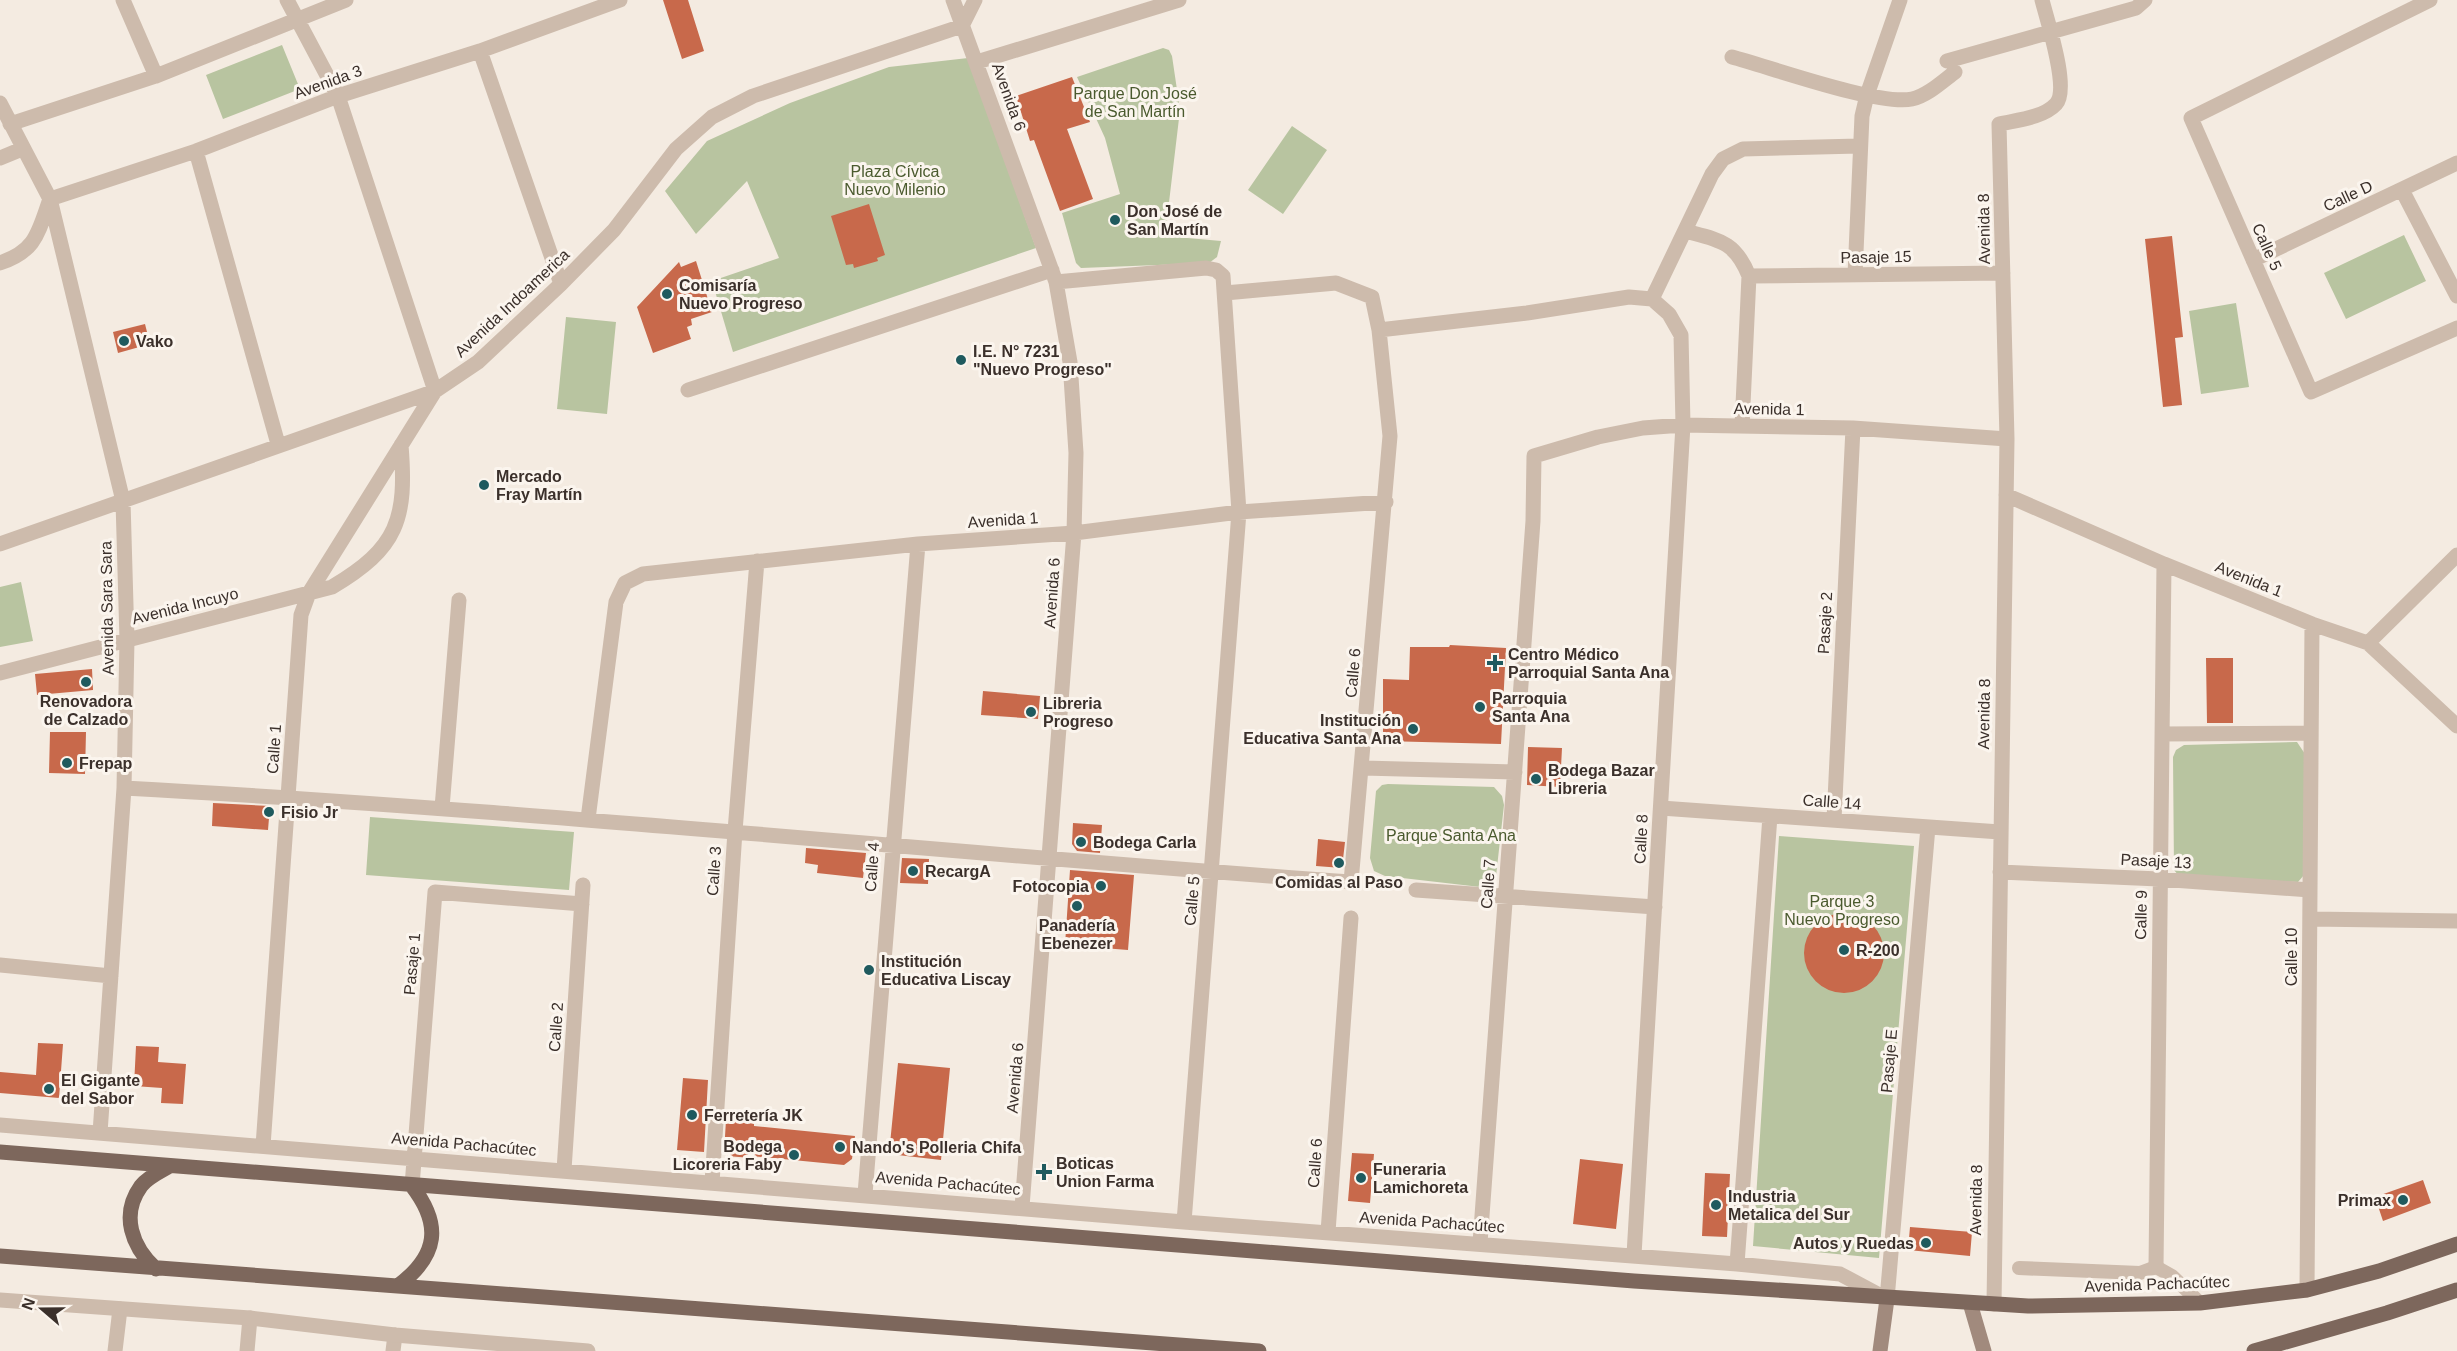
<svg xmlns="http://www.w3.org/2000/svg" width="2457" height="1351" font-family="Arial,sans-serif">
  <style>
    .green { fill: #b8c4a0 }
    .building { fill: #c8694b }
    .lines { fill: none; stroke-linecap: round; stroke-linejoin: round }
    .pedestrian { stroke: #cdbbac; stroke-width: 14 }
    .minor { stroke: #cdbbac; stroke-width: 15 }
    .tertiary { stroke: #cdbbac; stroke-width: 15 }
    .secondary { stroke: #a18a7d; stroke-width: 15 }
    .primary { stroke: #7d675c; stroke-width: 15 }
    .poi-dot { fill: #1f5a5e; stroke: #fbf5ee; stroke-width: 2 }
    .labels { text-anchor: middle; dominant-baseline: central; stroke-width: 6; stroke-linejoin: round; paint-order: stroke }
    .street-label { font-size: 16px; fill: #3b302b; stroke: #fbf5ee }
    .park-label { font-size: 16px; fill: #4a5a2e; stroke: #fbf5ee }
    .poi-label { font-size: 16px; font-weight: bold; fill: #3b302b; stroke: #fbf5ee; text-anchor: start }
  </style>
  <rect width="100%" height="100%" fill="#f4ebe1"/>
  <path class="green" d="M282,45L300,89L223,119L206,75Z
    M1163,48L1169,50L1172,56L1180,110L1165,236L1221,241L1217,257L1209,263L1081,268L1076,263L1062,213L1120,194L1105,138L1077,77Z
    M968,58L1036,248L733,352L712,281L779,258L747,181L696,234L665,191L707,141L790,103L889,67Z
    M1292,126L1327,150L1283,214L1248,190Z
    M2404,235L2426,281L2346,319L2324,273Z
    M2236,303L2249,387L2201,394L2189,311Z
    M566,317L616,322L607,414L557,409Z
    M21,582L33,641L0,647V587Z
    M2297,742L2305,754L2304,875L2298,882L2179,876L2174,870L2173,757L2176,750L2184,745Z
    M1388,784L1494,787L1502,796L1504,805L1495,885L1489,888L1385,876L1374,871L1370,858L1376,791L1382,785Z
    M370,817L574,832L569,890L366,875Z
    M1779,836L1914,846L1879,1258L1753,1246Z"/>
  <path class="building" d="M663,0H688L704,51L682,59Z
    M1072,77L1090,122L1067,129L1093,199L1060,211L1034,140L1030,141L1016,96Z
    M869,204L885,255L877,258L878,261L854,268L853,264L846,265L831,216Z
    M2172,236L2183,337L2175,338L2182,405L2163,407L2145,239Z
    M696,261L712,312L691,319L692,325L687,327L691,339L653,353L637,307L679,262L681,267Z
    M145,324L150,344L118,353L113,332Z
    M1450,645L1506,648L1501,744L1383,741V679L1409,680L1410,647H1449Z
    M2206,658H2233V723H2207Z
    M92,669L93,690L37,695L35,674Z
    M983,691L1040,696L1038,719L981,715Z
    M50,732H86L85,774L49,773Z
    M1528,747L1562,748L1560,787L1527,785Z
    M213,803L270,806L268,830L212,826Z
    M1073,823L1102,825L1100,853L1077,851L1072,844Z
    M1318,839L1345,842L1342,868L1316,866Z
    M806,848L866,853L863,878L817,873L818,865L805,863Z
    M902,858L929,859L928,884L900,883Z
    M1070,870L1134,875L1128,950L1065,945Z
    M1804 953a40 40 0 1 1 80 0a40 40 0 1 1-80 0Z
    M38,1043L63,1044L59,1098L0,1093V1072L36,1075Z
    M136,1046L159,1047L158,1062L186,1064L183,1104L161,1103L162,1088L134,1086Z
    M898,1063L950,1068L941,1160L889,1154Z
    M683,1078L708,1080L704,1152L677,1150Z
    M726,1120L754,1122V1126L855,1136L852,1159L844,1165L751,1156V1158L727,1156V1154L724,1153Z
    M1352,1153L1374,1154L1370,1203L1348,1201Z
    M1580,1159L1623,1164L1616,1229L1573,1224Z
    M1705,1173L1730,1174L1727,1237L1702,1236Z
    M2423,1180L2431,1203L2383,1221L2375,1197Z
    M1910,1227L1972,1232L1970,1256L1908,1250Z"/>
  <g class="lines">
    <path class="pedestrian" d="M2019,1268L2140,1273L2156,1267L2172,1276L2200,1303"/>
    <path class="minor" d="M123,0L156,76
      M953,0L1056,282L1070,362L1076,453L1074,533L1022,1207
      M2430,0L2191,118L2311,392L2457,328
      M480,51L561,284
      M1732,57C1770,67 1878,106 1912,99C1927,96 1943,81 1955,72
      M1947,61L2136,8L2145,0
      M977,62L1179,0
      M0,103L50,199L123,501L127,640L124,788L100,1133
      M10,124L156,76L346,0
      M196,151L278,444
      M0,158L22,149
      M2402,190L2457,296
      M1685,231C1719,240 1735,241 1749,276L1742,426
      M2253,260L2457,163
      M0,263C36,251 38,233 50,199L196,151L338,96L480,51L620,0
      M1855,275L1862,116L1867,95L1900,0
      M1749,276L2003,273
      M1056,282L1206,268L1216,270L1223,276L1239,512L1184,1222
      M1652,299L1712,174L1723,159L1743,149L1859,146
      M1379,330L1527,313L1629,297L1652,299L1669,314L1681,335L1683,425L1634,1255
      M688,390L1052,270
      M2006,495L2164,564L2312,624L2368,643L2457,726
      M0,544L435,391L478,362L561,284L614,230L676,149L712,117L753,96L962,26L975,0
      M2368,643L2457,555
      M0,673L332,587C398,548 407,519 401,445
      M2162,734L2311,733
      M1363,768L1515,772
      M124,788C534,810 942,853 1351,882L1390,436L1379,330L1372,297L1336,283L1225,293
      M442,808L459,600
      M1661,808L2000,832
      M588,819L616,602L625,583L643,574L918,544L1074,533L1239,512L1386,502
      M1834,820L1853,428
      M2000,872L2159,879L2310,890
      M1416,890L1655,907
      M2310,919L2457,921
      M0,965L111,976
      M0,1125L1184,1222L1737,1264L1840,1274L1887,1299L1928,827
      M263,1146L301,615L309,593L435,391L338,96L287,0
      M564,1170L583,885
      M712,1183L735,831L757,561
      M412,1186L435,892L582,904
      M865,1194L918,544
      M1328,1232L1351,918
      M1480,1243L1533,521L1534,456L1598,437L1643,428L1683,425L1853,428L2007,439
      M1737,1264L1770,816
      M2156,1267L2164,564
      M2307,1290L2312,624
      M1994,1304L2007,439L1999,124C2017,120 2043,118 2056,104C2070,89 2047,20 2042,0
      M115,1351L120,1309
      M247,1351L250,1318
      M393,1351L395,1335"/>
    <path class="tertiary" d="M0,1300L250,1318L395,1335L588,1351"/>
    <path class="secondary" d="M1970,1303L1984,1351
      M1880,1351L1887,1299"/>
    <path class="primary" d="M0,1152L1634,1281L2028,1306L2200,1303L2307,1290L2379,1271L2457,1244
      M0,1256L1259,1351
      M156,1269C132,1247 120,1215 141,1186C147,1178 159,1172 168,1167
      M399,1285C438,1255 442,1225 412,1186
      M2254,1351L2387,1313L2457,1290"/>
  </g>
  <g class="poi-dot">
    <circle cx="1115" cy="220" r="6"/>
    <circle cx="667" cy="294" r="6"/>
    <circle cx="124" cy="341" r="6"/>
    <circle cx="961" cy="360" r="6"/>
    <circle cx="484" cy="485" r="6"/>
    <path d="M1492 654h6v6h6v6h-6v6h-6v-6h-6v-6h6z"/>
    <circle cx="86" cy="682" r="6"/>
    <circle cx="1480" cy="707" r="6"/>
    <circle cx="1031" cy="712" r="6"/>
    <circle cx="1413" cy="729" r="6"/>
    <circle cx="67" cy="763" r="6"/>
    <circle cx="1536" cy="779" r="6"/>
    <circle cx="269" cy="812" r="6"/>
    <circle cx="1081" cy="842" r="6"/>
    <circle cx="1339" cy="863" r="6"/>
    <circle cx="913" cy="871" r="6"/>
    <circle cx="1101" cy="886" r="6"/>
    <circle cx="1077" cy="906" r="6"/>
    <circle cx="1844" cy="950" r="6"/>
    <circle cx="869" cy="970" r="6"/>
    <circle cx="49" cy="1089" r="6"/>
    <circle cx="692" cy="1115" r="6"/>
    <circle cx="840" cy="1147" r="6"/>
    <circle cx="794" cy="1155" r="6"/>
    <path d="M1041 1163h6v6h6v6h-6v6h-6v-6h-6v-6h6z"/>
    <circle cx="1361" cy="1178" r="6"/>
    <circle cx="2403" cy="1200" r="6"/>
    <circle cx="1716" cy="1205" r="6"/>
    <circle cx="1926" cy="1243" r="6"/>
  </g>
  <g class="labels">
    <g class="street-label">
      <text transform="translate(328 82) rotate(-20)">Avenida 3</text>
      <text transform="translate(1009 97) rotate(70)">Avenida 6</text>
      <text transform="translate(2348 196) rotate(-25)">Calle D</text>
      <text transform="translate(1984 229) rotate(-91)">Avenida 8</text>
      <text transform="translate(2267 247) rotate(66)">Calle 5</text>
      <text transform="translate(1876 257) rotate(-1)">Pasaje 15</text>
      <text transform="translate(512 303) rotate(-43)">Avenida Indoamerica</text>
      <text transform="translate(1769 409) rotate(1)">Avenida 1</text>
      <text transform="translate(1003 520) rotate(-4)">Avenida 1</text>
      <text transform="translate(2249 579) rotate(22)">Avenida 1</text>
      <text transform="translate(1052 593) rotate(-86)">Avenida 6</text>
      <text transform="translate(185 606) rotate(-14)">Avenida Incuyo</text>
      <text transform="translate(107 608) rotate(-91)">Avenida Sara Sara</text>
      <text transform="translate(1825 623) rotate(-87)">Pasaje 2</text>
      <text transform="translate(1353 673) rotate(-85)">Calle 6</text>
      <text transform="translate(1984 714) rotate(-89)">Avenida 8</text>
      <text transform="translate(274 749) rotate(-86)">Calle 1</text>
      <text transform="translate(1832 802) rotate(4)">Calle 14</text>
      <text transform="translate(1641 839) rotate(-87)">Calle 8</text>
      <text transform="translate(2156 861) rotate(3)">Pasaje 13</text>
      <text transform="translate(872 867) rotate(-86)">Calle 4</text>
      <text transform="translate(714 871) rotate(-86)">Calle 3</text>
      <text transform="translate(1488 884) rotate(-86)">Calle 7</text>
      <text transform="translate(1192 901) rotate(-85)">Calle 5</text>
      <text transform="translate(2141 915) rotate(-89)">Calle 9</text>
      <text transform="translate(2291 957) rotate(-90)">Calle 10</text>
      <text transform="translate(412 964) rotate(-85)">Pasaje 1</text>
      <text transform="translate(556 1027) rotate(-86)">Calle 2</text>
      <text transform="translate(1889 1061) rotate(-85)">Pasaje E</text>
      <text transform="translate(1015 1078) rotate(-85)">Avenida 6</text>
      <text transform="translate(464 1144) rotate(5)">Avenida Pachacútec</text>
      <text transform="translate(1315 1163) rotate(-86)">Calle 6</text>
      <text transform="translate(948 1183) rotate(5)">Avenida Pachacútec</text>
      <text transform="translate(1976 1200) rotate(-89)">Avenida 8</text>
      <text transform="translate(1432 1222) rotate(4)">Avenida Pachacútec</text>
      <text transform="translate(2157 1284) rotate(-2)">Avenida Pachacútec</text>
    </g>
    <g class="park-label">
      <text x="1135" y="93">Parque Don José<tspan x="1135" dy="18">de San Martín</tspan></text>
      <text x="895" y="171">Plaza Cívica<tspan x="895" dy="18">Nuevo Milenio</tspan></text>
      <text x="1451" y="835">Parque Santa Ana</text>
      <text x="1842" y="901">Parque 3<tspan x="1842" dy="18">Nuevo Progreso</tspan></text>
    </g>
    <g class="poi-label">
      <text x="1127" y="211">Don José de<tspan x="1127" dy="18">San Martín</tspan></text>
      <text x="679" y="285">Comisaría<tspan x="679" dy="18">Nuevo Progreso</tspan></text>
      <text x="136" y="341">Vako</text>
      <text x="973" y="351">I.E. N° 7231<tspan x="973" dy="18">"Nuevo Progreso"</tspan></text>
      <text x="496" y="476">Mercado<tspan x="496" dy="18">Fray Martín</tspan></text>
      <text x="1508" y="654">Centro Médico<tspan x="1508" dy="18">Parroquial Santa Ana</tspan></text>
      <text x="1492" y="698">Parroquia<tspan x="1492" dy="18">Santa Ana</tspan></text>
      <text x="86" y="701" text-anchor="middle">Renovadora<tspan x="86" dy="18">de Calzado</tspan></text>
      <text x="1043" y="703">Libreria<tspan x="1043" dy="18">Progreso</tspan></text>
      <text x="1401" y="720" text-anchor="end">Institución<tspan x="1401" dy="18">Educativa Santa Ana</tspan></text>
      <text x="79" y="763">Frepap</text>
      <text x="1548" y="770">Bodega Bazar<tspan x="1548" dy="18">Libreria</tspan></text>
      <text x="281" y="812">Fisio Jr</text>
      <text x="1093" y="842">Bodega Carla</text>
      <text x="925" y="871">RecargA</text>
      <text x="1339" y="882" text-anchor="middle">Comidas al Paso</text>
      <text x="1089" y="886" text-anchor="end">Fotocopia</text>
      <text x="1077" y="925" text-anchor="middle">Panadería<tspan x="1077" dy="18">Ebenezer</tspan></text>
      <text x="1856" y="950">R-200</text>
      <text x="881" y="961">Institución<tspan x="881" dy="18">Educativa Liscay</tspan></text>
      <text x="61" y="1080">El Gigante<tspan x="61" dy="18">del Sabor</tspan></text>
      <text x="704" y="1115">Ferretería JK</text>
      <text x="782" y="1146" text-anchor="end">Bodega<tspan x="782" dy="18">Licoreria Faby</tspan></text>
      <text x="852" y="1147">Nando's Polleria Chifa</text>
      <text x="1056" y="1163">Boticas<tspan x="1056" dy="18">Union Farma</tspan></text>
      <text x="1373" y="1169">Funeraria<tspan x="1373" dy="18">Lamichoreta</tspan></text>
      <text x="1728" y="1196">Industria<tspan x="1728" dy="18">Metalica del Sur</tspan></text>
      <text x="2391" y="1200" text-anchor="end">Primax</text>
      <text x="1914" y="1243" text-anchor="end">Autos y Ruedas</text>
    </g>
  </g>
  <g transform="translate(42 1309) rotate(290)" stroke="#fbf5ee" stroke-width="4.5" paint-order="stroke">
  <path d="M0-4.5L10 22L0 15L-10 22Z" fill="#3b302b"/>
  <text y="-9" font-size="16" font-weight="bold" text-anchor="middle" fill="#3b302b">N</text>
  </g>
</svg>
